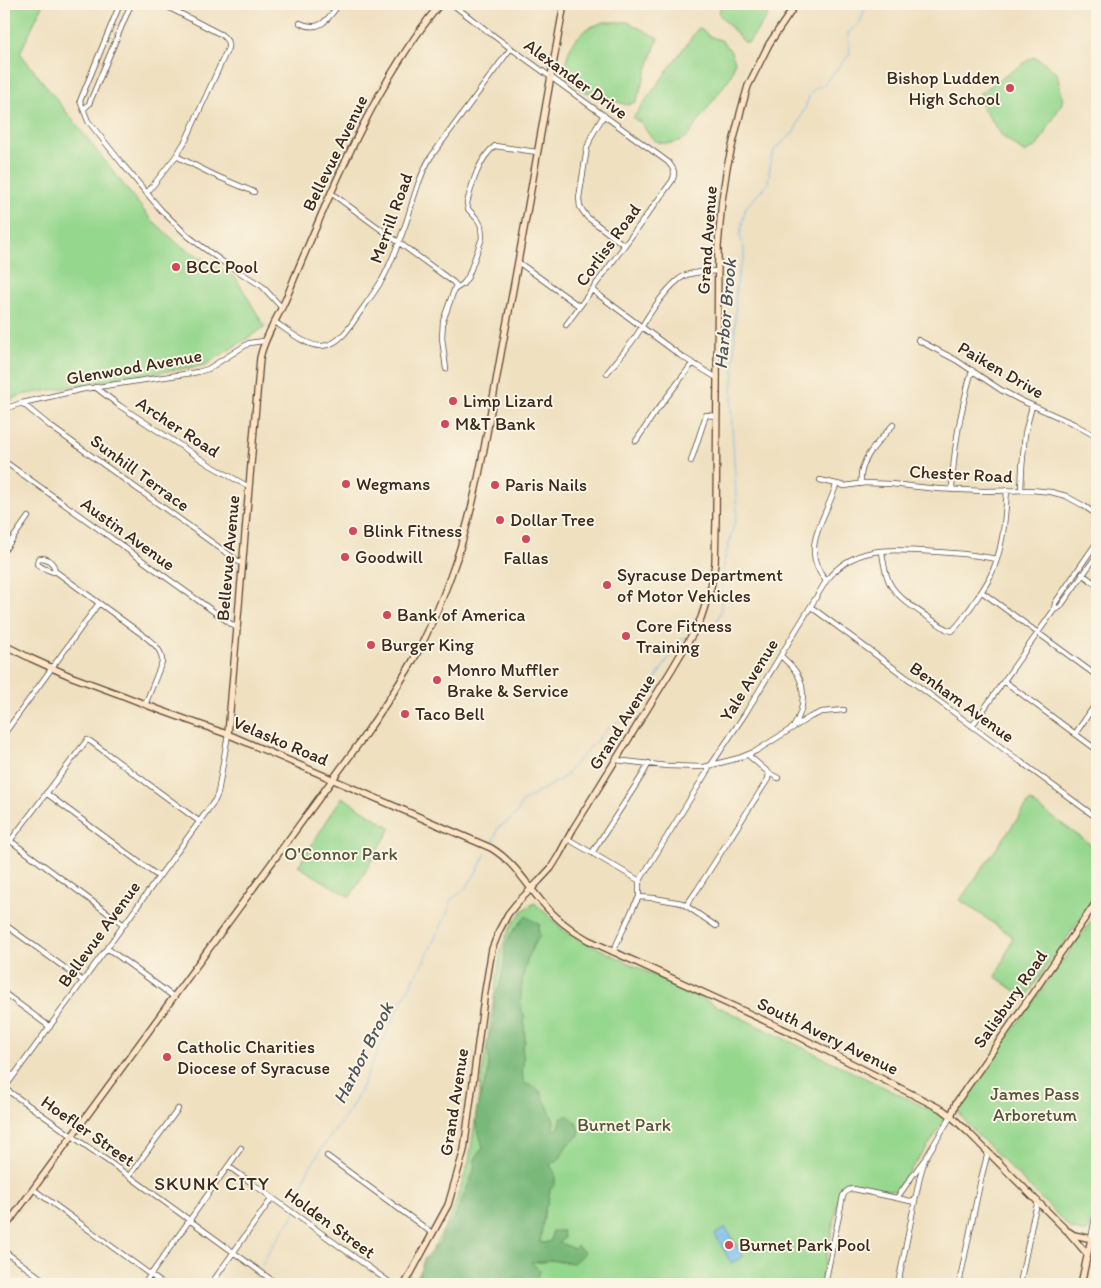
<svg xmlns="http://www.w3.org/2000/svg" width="1101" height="1288" font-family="Itim,sans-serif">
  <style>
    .green { fill: #96d78e; stroke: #688056 }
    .forest { fill: #78b879; stroke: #5a714c }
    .water { fill: #79bdef; stroke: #5a7486 }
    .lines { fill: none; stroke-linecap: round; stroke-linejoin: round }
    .stream { stroke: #79bdef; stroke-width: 1 }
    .street-casing { stroke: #564536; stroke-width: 6 }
    .secondary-casing { stroke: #564536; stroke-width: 8 }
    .street { stroke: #fff; stroke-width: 4.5 }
    .secondary { stroke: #fde5c5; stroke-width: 5.5 }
    .poi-dot { fill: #d1495b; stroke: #fcf5e5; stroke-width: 2 }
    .labels { text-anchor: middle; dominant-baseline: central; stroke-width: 4; stroke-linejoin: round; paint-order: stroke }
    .poi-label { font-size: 18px; fill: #3b2a1e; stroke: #fcf5e5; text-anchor: start }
    .street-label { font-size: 18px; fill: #3b2a1e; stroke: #fcf5e5 }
    .park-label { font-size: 18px; fill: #52553a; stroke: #fcf5e5 }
    .water-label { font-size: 19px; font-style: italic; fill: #4e565d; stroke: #fcf5e5 }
    .neighbourhood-label { font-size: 19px; letter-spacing: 1px; fill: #3b2a1e; stroke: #fcf5e5 }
  </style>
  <rect width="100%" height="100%" fill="#fcf5e5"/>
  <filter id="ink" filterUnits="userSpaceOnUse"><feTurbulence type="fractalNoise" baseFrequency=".02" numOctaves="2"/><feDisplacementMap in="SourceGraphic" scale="10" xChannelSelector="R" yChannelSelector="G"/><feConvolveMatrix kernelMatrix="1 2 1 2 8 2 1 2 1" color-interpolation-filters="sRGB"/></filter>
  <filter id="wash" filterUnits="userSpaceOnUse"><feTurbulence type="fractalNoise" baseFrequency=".0096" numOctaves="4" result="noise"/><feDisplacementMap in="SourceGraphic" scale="20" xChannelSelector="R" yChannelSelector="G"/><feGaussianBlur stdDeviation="1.12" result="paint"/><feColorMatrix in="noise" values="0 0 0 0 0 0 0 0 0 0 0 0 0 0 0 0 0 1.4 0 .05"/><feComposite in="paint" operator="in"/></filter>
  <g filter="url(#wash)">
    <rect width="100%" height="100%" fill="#efe0c0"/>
    <path class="green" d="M15,4H43L20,53L149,217L179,245L236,278L265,327L205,365L21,395L4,403V8L10,9Z
      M721,4H767V17L749,42H744L719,14Z
      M604,22H628L658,38L636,102L627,105L581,90L566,76L567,56L573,42L586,29Z
      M699,27L709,36L723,41L730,50L735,61L731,76L687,137C676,143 664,147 653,139C648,135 646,130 643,125C640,122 636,120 633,118Z
      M1033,57L1042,61L1057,73L1063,101L1038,145L1025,153L1003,137L978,101L980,93Z
      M342,797L391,828L350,897L298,866Z
      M1030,801L1097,849V895L1025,998L996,977L1013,937L960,900Z
      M535,903L567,933L945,1117L933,1139L895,1191L847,1182L843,1187L839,1195L821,1284H413L451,1216L469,1162L501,950C507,932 516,911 535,903Z
      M1097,913V1192L1089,1230L1085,1233L1071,1229L971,1128L957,1111V1107Z"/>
    <path class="forest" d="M526,916L540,925L538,928L540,936C524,956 520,986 521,1011L524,1014L525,1042L522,1049C526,1061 520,1072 524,1083L534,1087L540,1091L545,1101L554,1121L553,1130L556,1131L560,1125L561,1118L567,1115L575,1121L580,1132L578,1137L567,1145L561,1157L550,1165L555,1173V1184L550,1190L548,1203L545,1209L540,1242L544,1243L551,1241L552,1231H563L564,1238L559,1242L574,1249L577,1246L585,1253L573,1263L549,1260L543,1262H531L540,1271L537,1277L525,1278L514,1277L509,1284H419V1274L424,1259L441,1241L444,1228L453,1221L474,1171L475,1159L483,1147L475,1121L478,1102L488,1075L489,1059L487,1045L494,1019V998L500,986L504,967L505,947L510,935Z"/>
    <path class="water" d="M726,1228L743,1257L731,1263L715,1234Z"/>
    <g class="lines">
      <path class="stream" d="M702,630L717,621L721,610V594L724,561L737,514L731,408L734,371L736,288L739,270L744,259V249L740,236L742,224L746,207L768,184L771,158L775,149L794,132L807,103L809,96L816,87L822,86L850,54L848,33L861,21L866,4
        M493,842L498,828L511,819L518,812L522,802L566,776L573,766L609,727L623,719L644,698L678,643L680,640L687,637
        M262,1265L271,1248L292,1218L297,1208L303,1183L307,1172L326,1142L346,1116L355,1101L398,1008L426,957L449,909L451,899C468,892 478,869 486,853
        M250,1284L256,1275"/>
    </g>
  </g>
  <g filter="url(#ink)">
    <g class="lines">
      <defs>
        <path id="street" d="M120,4L80,101L88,121L124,166L161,210L188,236L201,246L223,262L262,286L282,308
          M452,4L494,36L668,162C674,169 676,173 672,181L566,325
          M300,23C320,33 328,19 339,4
          M84,109L89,104L131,4
          M604,115L592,135L587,148L579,198L580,207L587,217L624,245
          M176,156L214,175L254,192
          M147,193L176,156L186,140L228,48C229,41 226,39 222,35L162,4
          M331,193L453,282L456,285L454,290
          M518,262L579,306
          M592,290L681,356L717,378
          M275,322C287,330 307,347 322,346C338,345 348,330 356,318C365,305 374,293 382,280C392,262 399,242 406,223C413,201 418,179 430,158L511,48
          M918,340L956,360L1001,390L1020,400L1074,424L1097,437
          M446,369L442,338L443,321L454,290L463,284L468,277L482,238L481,226L478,220L468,209L467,203C472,184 479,158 495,146L537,152
          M607,373C618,359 631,345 640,330C648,315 669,284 684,276C694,271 707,272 718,271
          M95,387L120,406L210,465L249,487
          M22,403L50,426L242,564
          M4,409L22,403L84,389L198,372L208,369L249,343L264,341
          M636,441L654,414L692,364
          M4,461L238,629
          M691,461L706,415L716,416
          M820,480L845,486L864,483L891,484L938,489L984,491L1031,490L1051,492L1066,496L1084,506L1097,515
          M861,484C858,460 879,441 893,425
          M952,490C953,449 961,409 972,370
          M1021,490L1022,468L1025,433L1032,406
          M4,551L28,517
          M882,551C883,561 885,572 889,582C898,601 929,617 946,629L952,631C960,624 965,615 971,607C977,598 983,590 988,581C1003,553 1005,521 1007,490
          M41,558C48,558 54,563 55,571L53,572L43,568L37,564L38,559Z
          M55,571L147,638C155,645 162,650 162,662L145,705
          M1082,574L1097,585
          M826,581C798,548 826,519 836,485
          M982,592L1097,676
          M811,607L1097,818
          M1054,610L1055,603L1097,542
          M781,656C785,660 789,663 793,668C807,684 805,708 794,726
          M1004,681L1097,750
          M972,726L1054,610L1060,607L1097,555
          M4,734L99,603
          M1075,734L1097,702
          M748,755L769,773L778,778
          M616,760L667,766L704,767L739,758L756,751L810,717L822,712L844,710
          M46,793L159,877
          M4,836L124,925
          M568,839L640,881
          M10,841L87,740L90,741L200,822
          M592,853L643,774L649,763
          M639,897L654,898L682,903L716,926
          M686,906L697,890L768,779L769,773
          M4,924L83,981
          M107,948L174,997
          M613,952L634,906L639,897V883L642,877L711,765L745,714L826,581C833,572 841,564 852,559C873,548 897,550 920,551C946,552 971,554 997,559
          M4,993L50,1027
          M4,1069L13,1076
          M4,1088L129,1176L277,1284
          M4,1089L215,800L218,793L228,734
          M327,1156L432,1233
          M228,1166L392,1284
          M129,1176L178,1109
          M33,1189L163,1284
          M897,1198L918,1168L924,1160
          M1091,1239L1097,1207
          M4,1251L49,1284
          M144,1284L241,1148
          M211,1284L272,1198
          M825,1284L843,1196C846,1191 848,1189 854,1189L915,1202
          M898,1284L920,1176L925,1159L951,1116
          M959,1284L981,1179L988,1152
          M1020,1284L1033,1219L1038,1201"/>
        <path id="secondary" d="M4,645L30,658L70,676L124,696L157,709L232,736L491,848C513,861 525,882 541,901C554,917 570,930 588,940L794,1034L943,1110L951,1116L970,1134L1066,1230L1074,1235L1097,1240
          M228,734L260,358C264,339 273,326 281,309C287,298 291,286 296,274C336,180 375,84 440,4
          M951,1116L956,1103L1097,901
          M4,1229L360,742C379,714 399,686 415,657C429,631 441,603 451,575C478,502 488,424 502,348C524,234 543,118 564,4
          M1069,1233L1087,1254
          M405,1284L448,1205L464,1150L485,991L492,949L500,929L508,914L516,904L539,881L551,868L559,855L573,829L672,669L695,630L701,618L711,587L713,575L715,564L716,522L718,246L722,200L727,167L741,110L748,86L769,44L796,4
          M1081,1284L1091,1239"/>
      </defs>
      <use href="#street" class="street-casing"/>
      <use href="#secondary" class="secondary-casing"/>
      <use href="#street" class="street"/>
      <use href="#secondary" class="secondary"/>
    </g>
  </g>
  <g class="poi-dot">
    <circle cx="1010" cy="88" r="5"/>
    <circle cx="176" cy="267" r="5"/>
    <circle cx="453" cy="401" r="5"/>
    <circle cx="445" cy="424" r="5"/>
    <circle cx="346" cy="484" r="5"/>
    <circle cx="495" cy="485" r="5"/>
    <circle cx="500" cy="520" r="5"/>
    <circle cx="353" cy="531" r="5"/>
    <circle cx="526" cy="539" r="5"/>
    <circle cx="345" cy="557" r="5"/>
    <circle cx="607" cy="585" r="5"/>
    <circle cx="387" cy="615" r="5"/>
    <circle cx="626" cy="636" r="5"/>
    <circle cx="371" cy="645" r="5"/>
    <circle cx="437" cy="680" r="5"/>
    <circle cx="405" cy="714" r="5"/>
    <circle cx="167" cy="1057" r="5"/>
    <circle cx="729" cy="1245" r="5"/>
  </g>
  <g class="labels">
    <g class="poi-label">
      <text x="1000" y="78" text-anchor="end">Bishop Ludden<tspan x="1000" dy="21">High School</tspan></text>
      <text x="186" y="267">BCC Pool</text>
      <text x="463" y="401">Limp Lizard</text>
      <text x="455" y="424">M&amp;T Bank</text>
      <text x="356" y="484">Wegmans</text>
      <text x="505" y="485">Paris Nails</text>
      <text x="510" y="520">Dollar Tree</text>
      <text x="363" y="531">Blink Fitness</text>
      <text x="355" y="557">Goodwill</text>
      <text x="526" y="558" text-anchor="middle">Fallas</text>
      <text x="617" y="575">Syracuse Department<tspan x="617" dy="21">of Motor Vehicles</tspan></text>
      <text x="397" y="615">Bank of America</text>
      <text x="636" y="626">Core Fitness<tspan x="636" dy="21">Training</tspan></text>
      <text x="381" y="645">Burger King</text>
      <text x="447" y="670">Monro Muffler<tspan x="447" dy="21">Brake &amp; Service</tspan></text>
      <text x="415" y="714">Taco Bell</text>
      <text x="177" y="1047">Catholic Charities<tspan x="177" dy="21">Diocese of Syracuse</tspan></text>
      <text x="739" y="1245">Burnet Park Pool</text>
    </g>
    <g class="street-label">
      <text transform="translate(576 79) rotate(36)">Alexander Drive</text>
      <text transform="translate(335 153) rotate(-64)">Bellevue Avenue</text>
      <text transform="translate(391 218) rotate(-70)">Merrill Road</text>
      <text transform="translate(707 240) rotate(-86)">Grand Avenue</text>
      <text transform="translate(608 245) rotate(-54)">Corliss Road</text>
      <text transform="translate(134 367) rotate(-10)">Glenwood Avenue</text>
      <text transform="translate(1001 370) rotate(30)">Paiken Drive</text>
      <text transform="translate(178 427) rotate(33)">Archer Road</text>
      <text transform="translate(140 473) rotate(36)">Sunhill Terrace</text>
      <text transform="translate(961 474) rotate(3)">Chester Road</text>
      <text transform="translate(128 534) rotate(36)">Austin Avenue</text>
      <text transform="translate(228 558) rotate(-85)">Bellevue Avenue</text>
      <text transform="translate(749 680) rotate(-58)">Yale Avenue</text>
      <text transform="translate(962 702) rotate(36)">Benham Avenue</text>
      <text transform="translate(622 722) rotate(-58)">Grand Avenue</text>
      <text transform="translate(281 741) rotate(23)">Velasko Road</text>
      <text transform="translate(99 934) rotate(-54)">Bellevue Avenue</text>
      <text transform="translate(1010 999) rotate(-55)">Salisbury Road</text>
      <text transform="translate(828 1036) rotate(26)">South Avery Avenue</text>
      <text transform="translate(454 1102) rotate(-81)">Grand Avenue</text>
      <text transform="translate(88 1131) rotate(35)">Hoefler Street</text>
      <text transform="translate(330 1223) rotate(36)">Holden Street</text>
    </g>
    <g class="park-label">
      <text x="341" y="854">O'Connor Park</text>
      <text x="1035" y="1094">James Pass<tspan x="1035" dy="21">Arboretum</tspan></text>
      <text x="624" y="1125">Burnet Park</text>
    </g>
    <g class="water-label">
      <text transform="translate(725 314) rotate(-85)">Harbor Brook</text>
      <text transform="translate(363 1053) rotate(-63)">Harbor Brook</text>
    </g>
    <g class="neighbourhood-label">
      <text x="212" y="1183">SKUNK CITY</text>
    </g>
  </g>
  <rect width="1101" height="1288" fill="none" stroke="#fcf5e5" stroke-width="20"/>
</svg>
